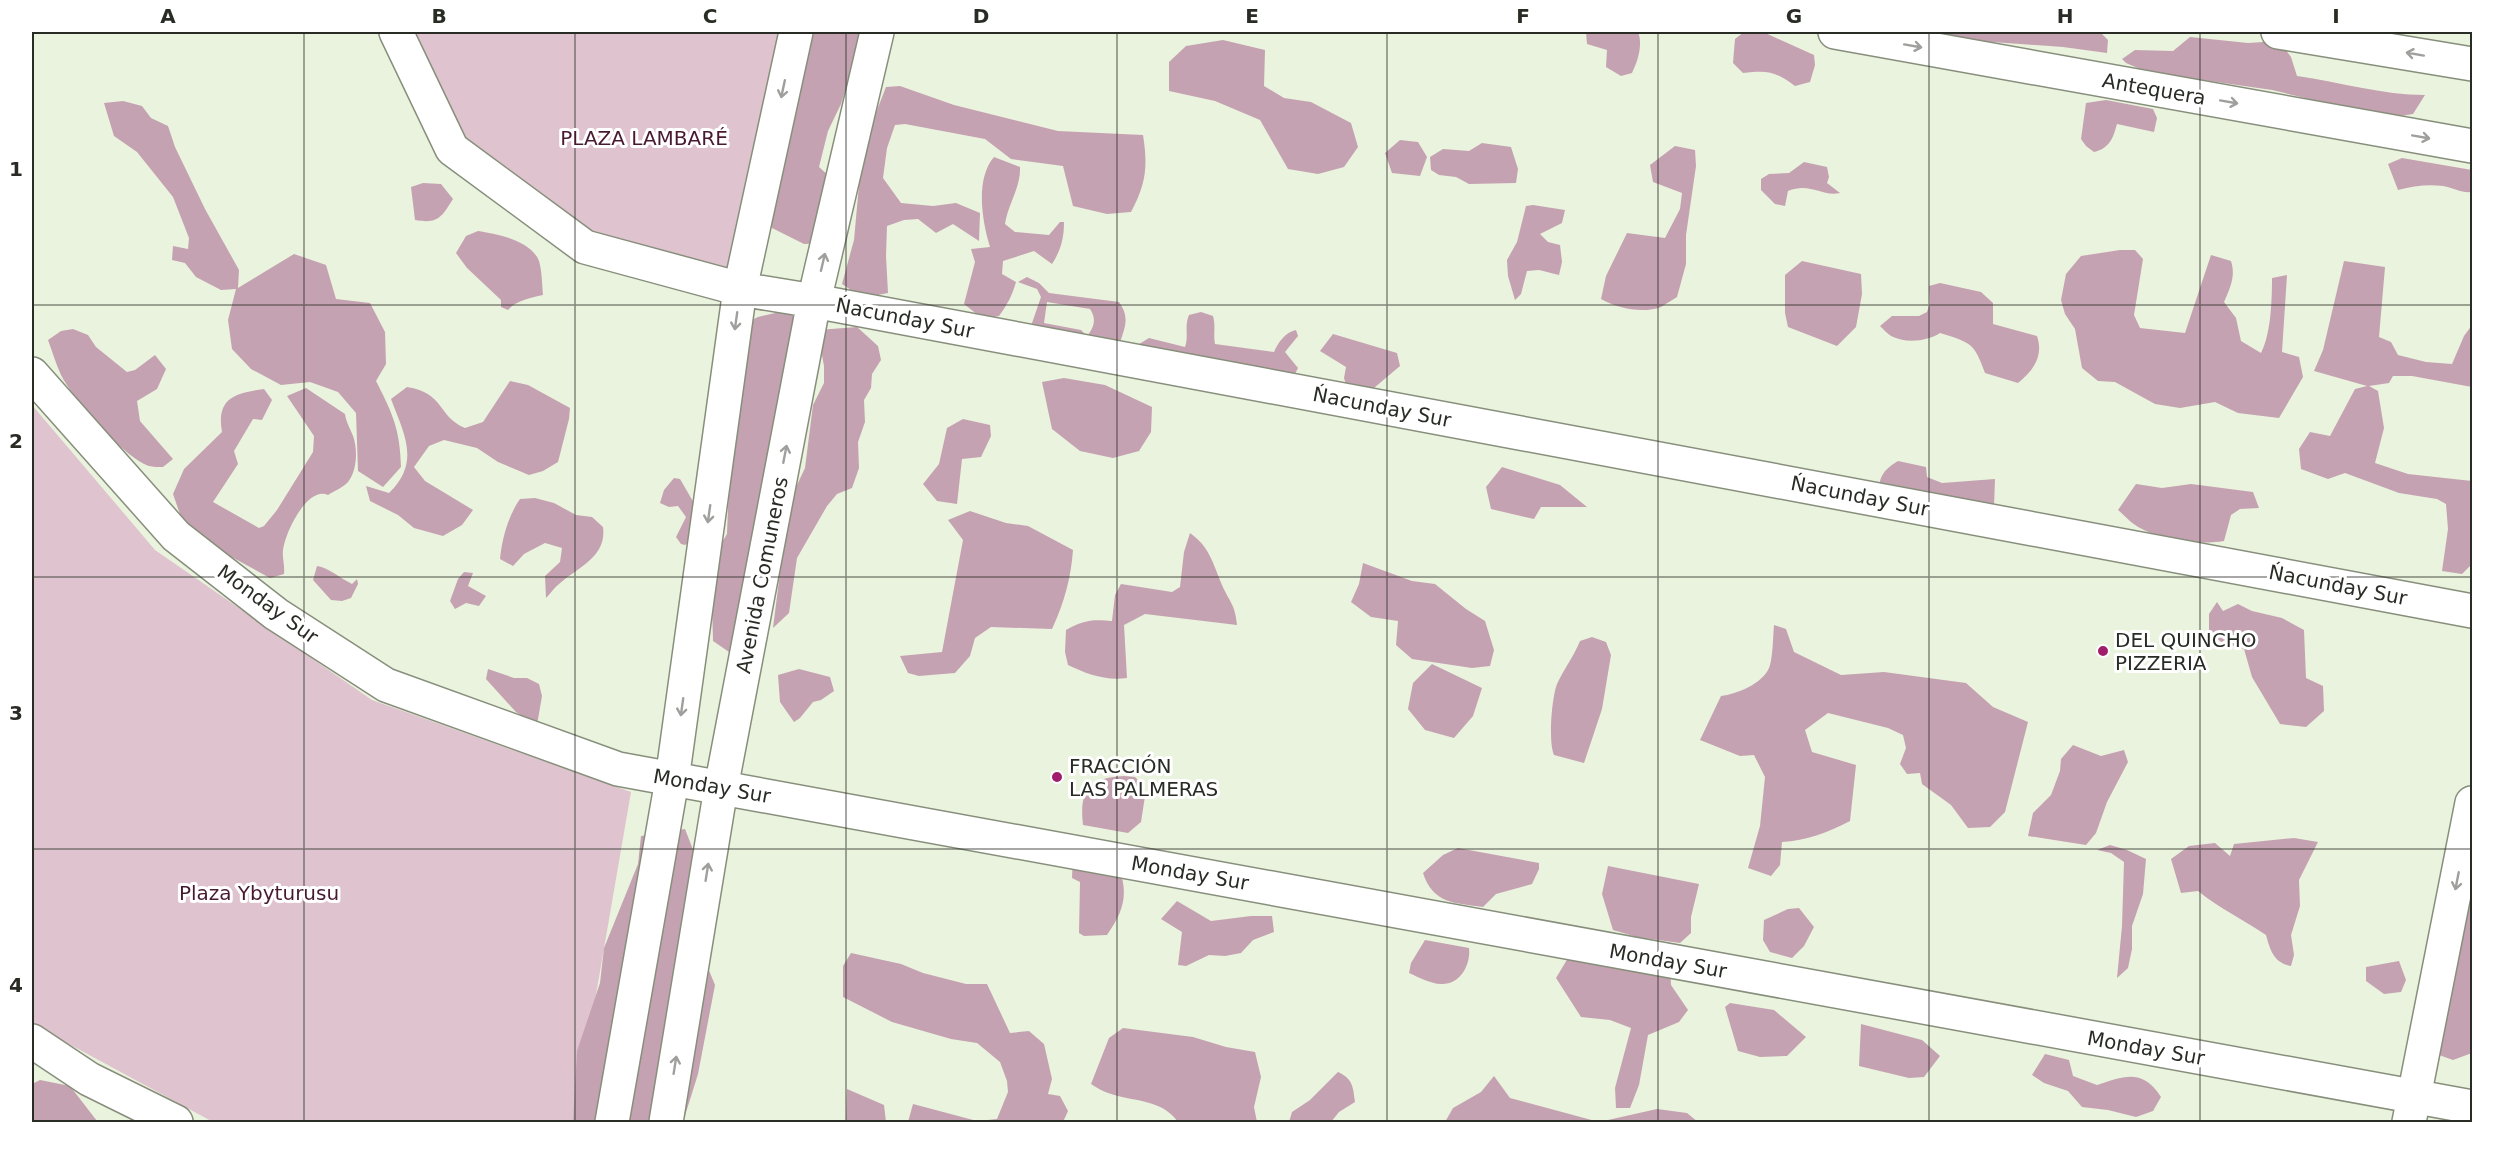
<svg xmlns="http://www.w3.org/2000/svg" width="2504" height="1154" font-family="'DejaVu Sans',sans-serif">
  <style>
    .green { fill: #dfc3cf }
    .forest { fill: #c5a2b1 }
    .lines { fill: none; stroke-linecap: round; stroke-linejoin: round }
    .street-casing { stroke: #878f7c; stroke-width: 36 }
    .street { stroke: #fff; stroke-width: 33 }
    .oneway { stroke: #9fa09d }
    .grid { fill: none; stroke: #292c25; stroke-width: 1.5; stroke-opacity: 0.55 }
    .poi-dot { fill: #a11d6c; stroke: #fff; stroke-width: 2 }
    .labels { text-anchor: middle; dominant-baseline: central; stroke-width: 6; stroke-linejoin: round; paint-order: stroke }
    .street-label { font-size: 20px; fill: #292c25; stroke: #fff }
    .park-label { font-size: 20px; fill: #471a32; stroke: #fff }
    .poi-label { font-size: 20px; fill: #292c25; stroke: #fff; text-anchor: start }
    .neatline { fill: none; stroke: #292c25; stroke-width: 2 }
    .grid-label { font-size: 20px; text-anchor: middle; font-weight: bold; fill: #292c25 }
  </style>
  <rect width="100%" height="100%" fill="#eaf3de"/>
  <path class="green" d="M411,32H779L727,274L587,234L459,134Z
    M32,405L155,550L372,700L631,792L574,1122H213L32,1024Z"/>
  <path class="forest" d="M801,32H859L861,38L841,104L828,131L819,167L841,187L828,243L804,244L772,228L766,202Z
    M1586,32H1638C1643,44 1638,61 1632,73L1621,76L1606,67L1607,50L1587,44Z
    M1744,32H1763L1814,55L1815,65L1810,82L1795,86C1775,71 1767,70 1743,73L1733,63L1735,39Z
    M1854,32H2100L2108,40L2107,53L2063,47Z
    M2190,37L2248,43L2279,41L2291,57L2297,76C2340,82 2382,95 2425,95L2413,114L2388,118L2272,90L2147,72L2126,63L2122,59L2135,50L2173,51Z
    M1223,40L1265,50L1264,86L1284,98L1311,102L1351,123L1358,147L1344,167L1318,174L1288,169L1260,120L1215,101L1169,91V62L1186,46Z
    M900,86L954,105L1058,131L1143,135C1148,167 1146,184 1131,212L1107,214L1073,206L1063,166L1011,159L985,139L905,124L895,125L887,148L883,178L901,203L933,206L956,203L980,213L979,241L953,224L936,233L918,219L904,220L887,226L886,256L888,293L863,298L842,284L854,240L859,185L870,128L886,87Z
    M2106,100L2153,109L2157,118L2154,132L2117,124C2113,138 2110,148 2094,152L2086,146L2081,139L2086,103Z
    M123,101L142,106L151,118L168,126L175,147L205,209L239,270L238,288L294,254L326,265L336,299L370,303L385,332L386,364L376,381C393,414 400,430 401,467L383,487L358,471L356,413L338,392L310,382L281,385L251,369L232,349L228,320L236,289L221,290L196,277L185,263L172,260L173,246L188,249L189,238L173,197L137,152L114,136L104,103Z
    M1400,140L1418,142L1427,157L1420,176L1392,173L1385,153Z
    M1482,143L1511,147L1518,169L1516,183L1469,184L1456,177L1439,175L1431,170L1430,157L1443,149L1469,151Z
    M1675,146L1695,150L1696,166L1686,235V264L1677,297C1672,300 1666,304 1661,307C1643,314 1616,308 1601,299L1606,276L1627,233L1665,238L1680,209L1682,193L1653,182L1650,165Z
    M994,157L1020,167C1021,187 1008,204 1005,224L1015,232L1049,235L1060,222H1064C1064,238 1061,250 1052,264L1034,251L1003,261L1002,274L1016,282C1012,296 1007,305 999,316L983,319L964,304L975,262L971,249L990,247C982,221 975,179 994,157Z
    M2402,158L2472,170V192C2461,193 2454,188 2443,186C2427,184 2414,186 2398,190L2388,164Z
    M1804,162L1827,167L1829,177L1827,183L1840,193C1821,197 1811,182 1788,191L1785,206L1775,204L1761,190V179L1769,174L1789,173Z
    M423,183L441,184L453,199C441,218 438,224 415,220L411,187Z
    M1533,205L1565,210L1562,223L1540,234L1548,242L1560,245L1562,262L1559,275L1539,270L1527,271L1521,294L1515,300L1508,276L1507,260L1517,242L1526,206Z
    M478,231C497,234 531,240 539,261C542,271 542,284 543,295C530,298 517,300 508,310L501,307V300L467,268L456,253L466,236Z
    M2120,250H2135L2143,259L2134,315L2140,328L2185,333L2211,255L2231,261C2236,276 2230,288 2224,302L2236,318L2241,341L2261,353C2271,334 2272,300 2272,278L2287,275L2282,352L2299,357L2303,377L2279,418L2238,413L2215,402L2180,408L2155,404L2115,382L2098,381L2082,368L2075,329L2065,314L2061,300L2066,274L2081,256Z
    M1802,261L1861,274L1862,294L1856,327L1837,346L1788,327L1785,313V275Z
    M2344,261L2385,267L2379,337L2391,342L2398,355L2426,362L2452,364L2464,336L2472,325V387L2412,376H2393L2389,383L2369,386L2378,391L2384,428L2375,463L2408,474L2472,481V564L2462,574L2442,571L2448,529L2446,504L2437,499L2399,493L2345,473L2328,479L2301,469L2299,449L2310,432L2330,436L2355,389L2367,386L2314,371L2323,350Z
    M1027,277L1039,283L1049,293L1119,302C1130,318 1125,326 1120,343L1079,345C1089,334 1100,324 1090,309L1047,302L1044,323L1081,330L1085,334L1077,344L1031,326L1041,297L1037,289L1018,282Z
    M1940,283L1981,292L1993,303V324L2037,336C2044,356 2033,371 2018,383L1985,373C1974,343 1972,343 1940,333C1928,341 1906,344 1891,336C1888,334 1883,329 1880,326L1892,316H1919L1927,312L1930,303L1929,286Z
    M784,311L818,330L857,327L878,346L881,360L872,374L871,388L864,400L865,422L858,442L859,468L852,488L837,494L827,506L797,558L789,613L773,628L789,502L805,468L813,405L824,383V366L818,334L732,654L713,641L712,604L715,554L727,534L735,328L758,317Z
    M1201,312L1213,316C1216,326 1213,335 1215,344L1274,352C1278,343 1285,332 1296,330L1298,336L1285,352L1298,368L1294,376L1136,346L1149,338L1185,347C1189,336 1184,327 1189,315Z
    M73,329L88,335L96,347L127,372L135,370L155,355L166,369L157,389L137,401L140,421L173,459L163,467C158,467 153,467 149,466C123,457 73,399 61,375C56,364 52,351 48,340L61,331Z
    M1333,334L1397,353L1400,366L1368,393L1347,388L1344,378L1346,367L1320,351Z
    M1064,378L1105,385L1152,407L1151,432L1139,451L1113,458L1080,451L1052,429L1042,382Z
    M510,381L528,385L570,408L569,419L558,462L543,471L529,475L498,462L477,448L444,440L429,446L414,467L425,481L473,510L462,525L443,536L414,528L398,515L370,501L366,486L389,493C421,462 404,434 391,399L407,387C445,393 437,416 465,428L483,422Z
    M306,388L345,414C346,422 350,428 353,436C358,449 357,471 348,482C344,487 334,491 328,495C307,486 285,533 283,550C282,557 285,566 284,574L270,578L228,555L182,520L173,494L184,469L222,432C216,398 235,393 264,389L272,400L262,420L253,419L234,451L238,464L213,502L259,528L264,526L277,510L313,452L314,436L287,396Z
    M963,419L990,425L991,436L981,457L962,459L957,504L937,501L923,484L939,464L947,428Z
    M1898,461L1926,467L1927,477L1942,483L1995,479L1994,507L1879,503C1878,482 1879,472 1898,461Z
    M1502,467L1560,485L1587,507H1541L1534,519L1491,509L1486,487Z
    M674,478L680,479L698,510L696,537L685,545L681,544L676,537L686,517L678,506L669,507L660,503L664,490Z
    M2136,484L2162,488L2191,484L2253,492L2259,508L2240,509L2231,515L2224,541C2199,545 2164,541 2140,528C2132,524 2125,516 2118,510Z
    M535,498L554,503L576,515L592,517L603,527C607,557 578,567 559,584C554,588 550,594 546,598L545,576L560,562L562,548L545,543L524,554L513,566L500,559C502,539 508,516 520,499Z
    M970,511L1006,523L1028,526L1073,550C1071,578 1064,603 1052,629L991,627L975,638L970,656L955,673L919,676L908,673L900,656L942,652L963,540L948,520Z
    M1190,533C1210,547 1213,564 1222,585C1230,603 1235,604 1237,625L1145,614L1124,625L1127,678C1105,681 1087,674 1068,665L1065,652L1066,630C1083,620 1093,619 1112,621L1115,595L1121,584L1172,592L1180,587L1184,552Z
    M1363,563L1412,581L1435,584L1466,609L1485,621L1494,650L1490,666L1472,668L1412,659L1396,645L1398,621L1371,617L1351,602L1359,584Z
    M317,566C329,568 340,578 352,584L357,579L358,584L351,598L342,601L331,600L313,580Z
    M464,572L473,573L468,586L486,596L479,606L466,603L455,609L450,601L458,579Z
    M2217,602L2223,611L2238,604L2252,611L2282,618L2304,630L2306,678L2323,686L2324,711L2306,727L2280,724L2252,677L2244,649L2223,643L2209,633V614Z
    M1774,625L1786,629L1794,652L1841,675L1884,672L1966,683L1993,707L2028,722L2005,812L1990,827L1968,828L1951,805L1922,784L1920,773L1907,774L1900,764L1906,748L1903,735L1888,728L1828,713L1805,730L1812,752L1856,765L1850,821C1829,832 1806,841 1782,842L1780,865L1771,876L1748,868L1760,826L1765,777L1754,755L1740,756L1700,740L1721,696C1737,694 1762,684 1769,668C1773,659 1773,636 1774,625Z
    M1592,637L1606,642L1611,655L1602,709L1584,763L1554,755C1548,741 1552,697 1557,684C1564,669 1574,656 1580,641Z
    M1432,664L1482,688L1473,716L1454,738L1425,730L1408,709L1413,683Z
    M488,669L514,678H527L539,684L542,696L537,725L516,712L486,679Z
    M799,669L830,677L834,691L821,700L813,702L800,718L794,722L780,702L778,675Z
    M2073,745L2101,756L2124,750L2128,762L2107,802L2096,833L2086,845L2028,836L2033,813L2051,795L2060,771L2061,759Z
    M1124,776L1135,777L1143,785L1145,796L1141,822L1128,833L1083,825C1079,790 1089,778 1124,776Z
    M2472,800V1053L2453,1060L2439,1055Z
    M685,829L697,860L696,939L715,985L698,1074L683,1122H573L577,1051L600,983L604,948L638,864L641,836Z
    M2294,838L2318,842L2299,880L2300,906L2291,935L2294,955L2291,966C2274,963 2270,950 2266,935C2244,920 2219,908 2198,891L2181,893L2171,859L2189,846L2215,843L2230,856L2234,844Z
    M2110,845L2127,850L2146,859L2143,894L2132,926V949L2128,968L2117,978L2122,926L2124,862L2111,853L2097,850Z
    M1458,848L1539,863V869L1532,884L1496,894L1483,907C1455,903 1433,904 1423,873L1443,855Z
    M1073,852L1119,868C1129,895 1123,912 1107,935L1084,936L1079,933L1080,882L1072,878Z
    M1608,866L1699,884L1691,917V933L1680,943L1637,937L1613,930L1602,894Z
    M1177,901L1211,921L1251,916H1272L1274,932L1253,940L1241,953L1225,956L1209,955L1186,966L1178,965L1182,932L1161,919Z
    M1799,908L1814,927L1804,946L1792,958L1770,952L1763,940L1764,920L1788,909Z
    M1425,940L1469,948C1471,965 1460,985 1441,984C1431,984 1418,977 1409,973L1411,963Z
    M851,953L901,964L923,973L966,984H987L1010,1033L1029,1031L1044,1044L1052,1079L1048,1094L1060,1096L1068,1111L1063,1122H908L913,1104L977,1121L997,1119L1008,1092L1007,1081L1000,1062L977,1043L951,1039L892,1022L843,997V966Z
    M1571,953L1670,961L1671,985L1688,1010L1679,1022L1648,1035L1639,1085L1630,1108H1616L1615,1088L1631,1028L1610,1020L1581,1017L1556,978Z
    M2399,961L2406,980L2401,992L2384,994L2366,981V967Z
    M1730,1003L1774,1010L1806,1037L1787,1056L1760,1057L1738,1051L1725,1007Z
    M1861,1024L1922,1040L1940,1056L1924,1077L1909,1078L1859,1066Z
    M1123,1028L1193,1037L1226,1047L1255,1052L1261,1077L1254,1107L1257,1122H1178C1161,1098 1132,1102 1108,1093C1102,1091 1096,1087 1091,1084L1109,1038Z
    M2045,1054L2069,1060L2073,1076L2097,1085C2124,1076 2143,1068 2161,1097L2153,1111L2136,1117L2108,1110L2082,1107L2068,1091L2044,1083L2032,1075Z
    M1338,1072C1353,1079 1353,1087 1355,1102L1339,1112L1331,1122H1289L1292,1112L1310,1100Z
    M1494,1076L1510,1098L1599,1122L1657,1109L1687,1113L1698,1122H1445L1453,1108L1481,1092Z
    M40,1080L70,1086L97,1121L101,1122H36L32,1117V1084Z
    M847,1089L884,1105L886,1122H846Z"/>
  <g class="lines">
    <defs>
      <path id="street" d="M396,32L452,149L585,247L740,289L814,301L2472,611
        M1835,32L2472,146
        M2278,32L2472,64
        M32,374L176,536L276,614L386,685L618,769L2472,1107
        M32,1041L89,1079L176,1122
        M612,1122L672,780L740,289L796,32
        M666,1122L721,788L814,301L877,32
        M2409,1122L2472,803"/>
    </defs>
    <use href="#street" class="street-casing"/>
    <use href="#street" class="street"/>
  </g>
  <defs><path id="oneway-shaft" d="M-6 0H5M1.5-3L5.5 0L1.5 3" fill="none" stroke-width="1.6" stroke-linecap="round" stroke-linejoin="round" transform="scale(1.5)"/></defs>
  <g class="oneway">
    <use href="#oneway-shaft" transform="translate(1913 46) rotate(10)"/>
    <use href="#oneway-shaft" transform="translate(2415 54) rotate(-170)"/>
    <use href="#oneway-shaft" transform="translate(783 89) rotate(102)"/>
    <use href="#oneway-shaft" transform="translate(2229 102) rotate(10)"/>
    <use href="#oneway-shaft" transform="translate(2421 137) rotate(10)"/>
    <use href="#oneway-shaft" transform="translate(823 262) rotate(-77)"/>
    <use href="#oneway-shaft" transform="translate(736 321) rotate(98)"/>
    <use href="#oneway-shaft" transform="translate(785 454) rotate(-79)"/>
    <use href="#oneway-shaft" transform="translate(709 514) rotate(98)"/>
    <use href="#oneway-shaft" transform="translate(682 707) rotate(98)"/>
    <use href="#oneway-shaft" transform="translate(707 872) rotate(-81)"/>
    <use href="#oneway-shaft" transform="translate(2457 881) rotate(101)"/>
    <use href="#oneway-shaft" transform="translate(675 1065) rotate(-81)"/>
  </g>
  <path class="grid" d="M304,32V1122M575,32V1122M846,32V1122M1117,32V1122M1387,32V1122M1658,32V1122M1929,32V1122M2200,32V1122M32,305H2472M32,577H2472M32,849H2472"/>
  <g class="poi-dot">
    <circle cx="2103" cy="651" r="6"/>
    <circle cx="1057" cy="777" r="6"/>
  </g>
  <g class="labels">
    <g class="street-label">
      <text transform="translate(2154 89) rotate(10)">Antequera</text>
      <text transform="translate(905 318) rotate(11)">Ńacunday Sur</text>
      <text transform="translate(1382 407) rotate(11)">Ńacunday Sur</text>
      <text transform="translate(1860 496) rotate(11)">Ńacunday Sur</text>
      <text transform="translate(762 575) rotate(-79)">Avenida Comuneros</text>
      <text transform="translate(2338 585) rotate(11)">Ńacunday Sur</text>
      <text transform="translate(268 604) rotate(36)">Monday Sur</text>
      <text transform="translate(712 786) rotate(10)">Monday Sur</text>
      <text transform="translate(1190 873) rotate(10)">Monday Sur</text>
      <text transform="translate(1668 961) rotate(10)">Monday Sur</text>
      <text transform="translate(2146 1048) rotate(10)">Monday Sur</text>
    </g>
    <g class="park-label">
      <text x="644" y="138">PLAZA LAMBARÉ</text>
      <text x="259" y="893">Plaza Ybyturusu</text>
    </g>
    <g class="poi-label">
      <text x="2115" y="640">DEL QUINCHO<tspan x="2115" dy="23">PIZZERIA</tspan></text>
      <text x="1069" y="766">FRACCIÓN<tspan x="1069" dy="23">LAS PALMERAS</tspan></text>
    </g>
  </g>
  <rect width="2504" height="1154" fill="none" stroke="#ffffff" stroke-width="66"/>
  <rect x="33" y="33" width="2438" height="1088" class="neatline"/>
  <g class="grid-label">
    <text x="168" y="23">A</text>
    <text x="439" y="23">B</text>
    <text x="710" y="23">C</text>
    <text x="981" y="23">D</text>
    <text x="1252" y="23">E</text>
    <text x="1523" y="23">F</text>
    <text x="1794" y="23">G</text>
    <text x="2065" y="23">H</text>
    <text x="2336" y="23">I</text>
    <text x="16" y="176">1</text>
    <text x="16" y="448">2</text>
    <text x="16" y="720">3</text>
    <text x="16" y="992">4</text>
  </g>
</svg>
